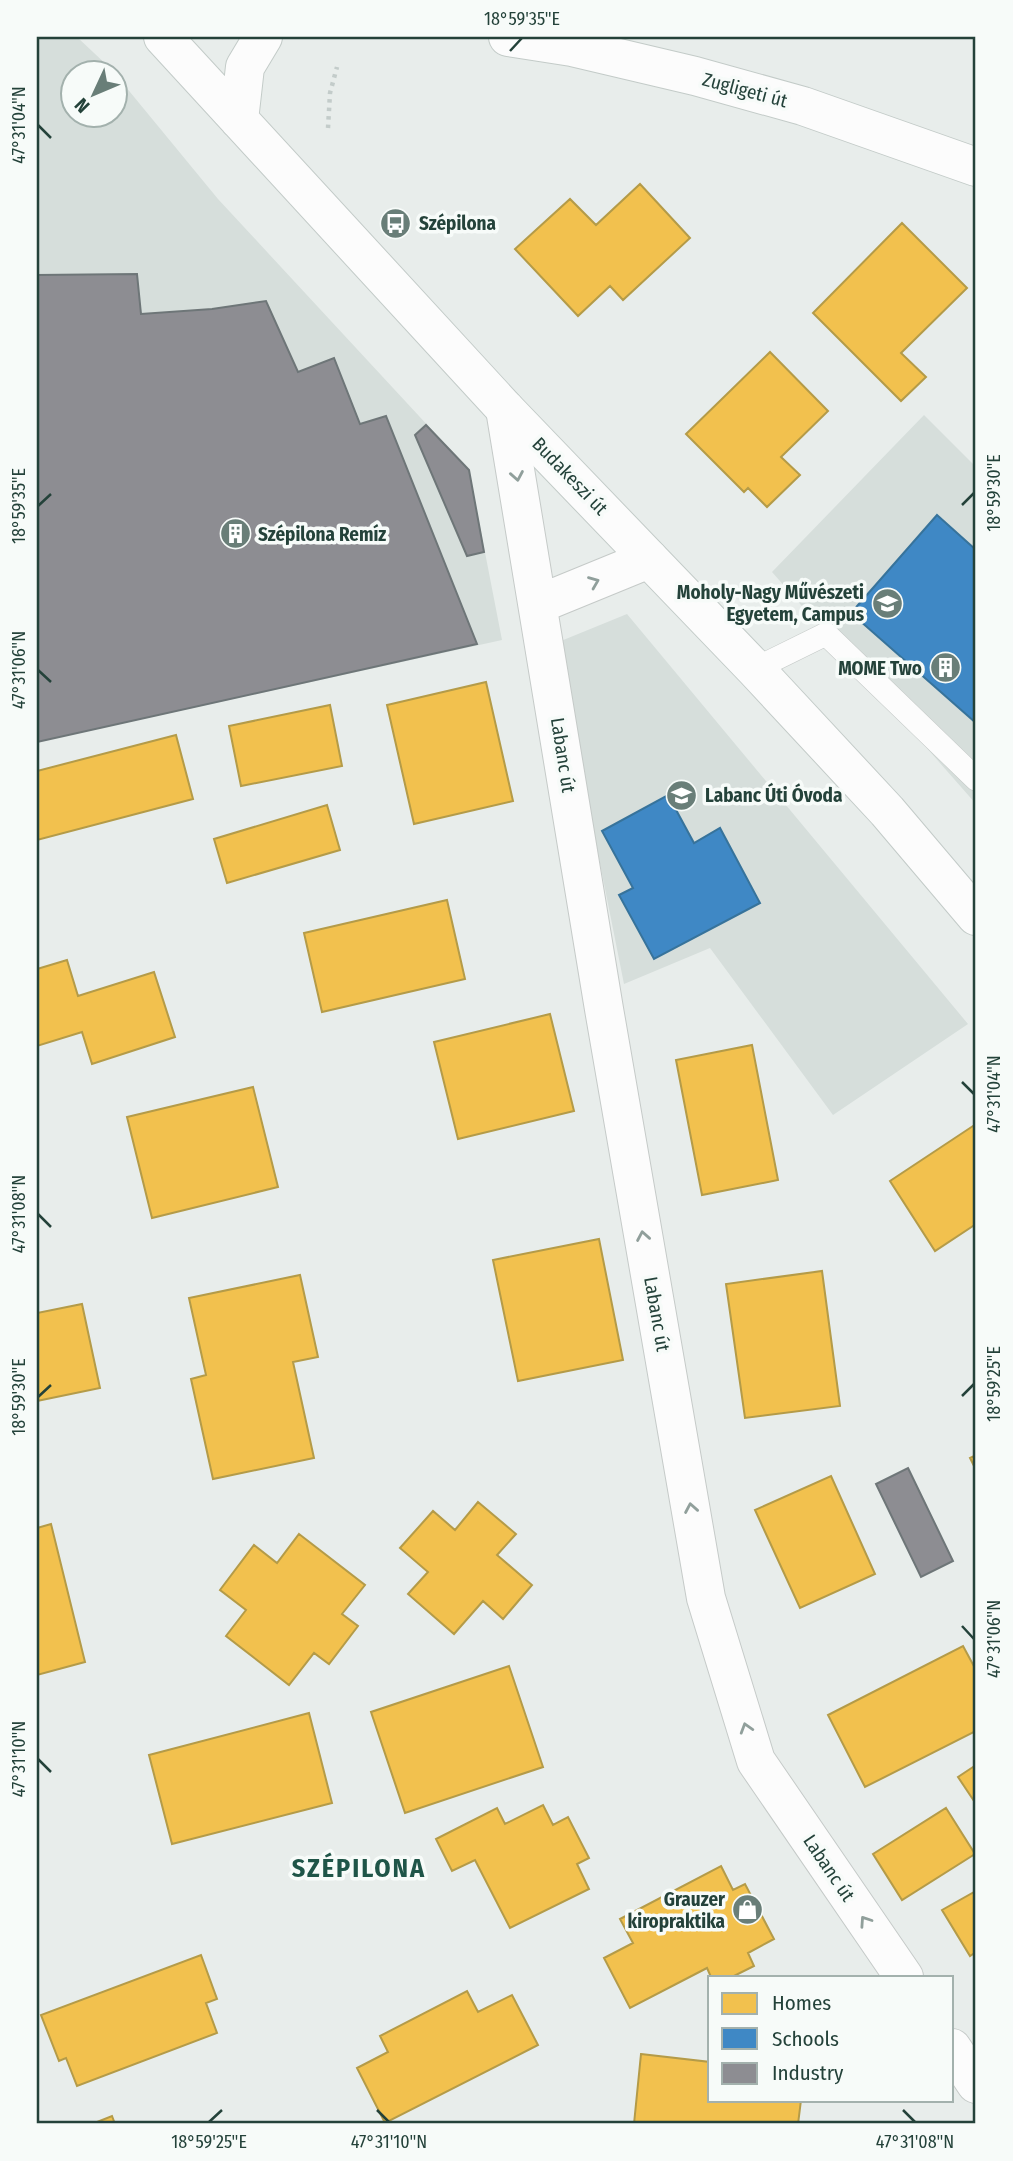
<svg xmlns="http://www.w3.org/2000/svg" width="1013" height="2161" font-family="'Fira Sans Condensed',sans-serif">
  <style>
    .built { fill: #d6dedb }
    .homes { fill: #f2c14e; stroke: #b49b48; stroke-width: 2 }
    .schools { fill: #3f88c5; stroke: #37739b; stroke-width: 2 }
    .industry { fill: #8d8d92; stroke: #6e7678; stroke-width: 2 }
    .lines { fill: none; stroke-linecap: round; stroke-linejoin: round }
    .lane-casing { stroke: #c5cac8; stroke-width: 24 }
    .street-casing { stroke: #c5cac8; stroke-width: 40 }
    .secondary-casing { stroke: #c3cbc8; stroke-width: 40 }
    .path { stroke: #c3ccca; stroke-width: 4.5; stroke-dasharray: 3.5 5; stroke-linecap: butt }
    .lane { stroke: #fcfcfc; stroke-width: 23 }
    .street { stroke: #fcfcfc; stroke-width: 38 }
    .secondary { stroke: #fcfcfc; stroke-width: 38 }
    .oneway { stroke: #909f9b }
    .ticks { fill: none; stroke: #24423a; stroke-width: 2.5 }
    .labels { text-anchor: middle; dominant-baseline: central; stroke-width: 7; stroke-linejoin: round; paint-order: stroke }
    .street-label { font-size: 19px; fill: #24423a; stroke: #f7fbf9 }
    .poi-label { font-size: 19px; font-weight: bold; fill: #24423a; stroke: #f7fbf9; text-anchor: start }
    .district-label { font-size: 26px; font-weight: bold; letter-spacing: 2px; fill: #1f5548; stroke: #f7fbf9 }
    .neatline { fill: none; stroke: #24423a; stroke-width: 2.5 }
    .ticks-label { font-size: 18px; text-anchor: middle; fill: #24423a }
  </style>
  <rect width="100%" height="100%" fill="#e8edeb"/>
  <path class="built" d="M37,37H77L110,68L115,73L74,74V116H116V75L218,199L469,470L502,640L37,742Z
    M924,415L976,467V804L772,572Z
    M627,614L968,1024L833,1115L710,948L624,984L556,643Z"/>
  <path class="homes" d="M640,184L690,238L623,300L610,286L578,316L515,249L570,199L596,225Z
    M902,223L967,288L901,353L926,377L901,401L813,313Z
    M770,352L828,411L781,457L800,475L767,507L748,488L744,492L686,434Z
    M486,682L513,801L414,824L387,705Z
    M330,705L342,766L241,786L229,726Z
    M176,735L193,799L37,840V771Z
    M327,805L340,850L227,883L214,839Z
    M447,900L465,979L322,1012L304,933Z
    M67,960L78,996L154,972L175,1037L92,1064L82,1032L37,1046V969Z
    M550,1014L574,1111L458,1139L434,1042Z
    M752,1045L778,1180L702,1195L676,1060Z
    M253,1087L278,1187L152,1218L127,1117Z
    M976,1124V1224L935,1251L890,1181Z
    M599,1239L623,1360L518,1381L493,1260Z
    M822,1271L840,1406L745,1418L726,1284Z
    M300,1275L318,1357L293,1362L314,1458L213,1479L191,1379L206,1375L189,1298Z
    M82,1304L100,1388L37,1401V1313Z
    M976,1455V1470L970,1458Z
    M831,1476L875,1574L800,1608L755,1510Z
    M478,1502L516,1534L497,1555L532,1585L503,1619L483,1601L454,1634L408,1594L428,1572L400,1548L433,1511L455,1530Z
    M51,1524L85,1662L37,1675V1528Z
    M299,1534L365,1585L342,1614L358,1626L329,1664L314,1653L289,1685L226,1636L246,1610L220,1590L254,1545L277,1563Z
    M963,1646L976,1670V1731L865,1787L828,1715Z
    M509,1666L543,1767L405,1813L371,1712Z
    M309,1713L332,1803L172,1844L149,1755Z
    M976,1765V1804L958,1777Z
    M543,1805L553,1825L568,1817L589,1858L577,1864L589,1889L510,1928L475,1860L452,1871L436,1839L497,1808L505,1824Z
    M946,1808L975,1854L902,1900L873,1854Z
    M721,1866L733,1890L745,1884L774,1939L748,1953L754,1966L732,1977H711L707,1968L630,2008L604,1958L633,1943L620,1919Z
    M976,1891V1952L970,1956L942,1910Z
    M201,1955L217,1999L206,2003L217,2033L77,2086L66,2058L59,2061L41,2015Z
    M467,1991L478,2012L512,1995L538,2045L385,2123L357,2068L388,2052L380,2036Z
    M641,2054L710,2062V2100H801L798,2124H634Z
    M112,2116L115,2124H92Z"/>
  <path class="schools" d="M937,515L976,550V723L851,613Z
    M668,795L694,843L720,828L760,903L654,959L619,895L633,888L602,831Z"/>
  <path class="industry" d="M137,274L141,314L212,309L266,301L298,372L334,358L360,424L386,416L477,644L37,742V275Z
    M426,425L469,470L484,552L467,556L415,435Z
    M908,1468L953,1561L921,1577L876,1484Z"/>
  <g class="lines">
    <defs>
      <path id="lane" d="M755,669L826,634L976,779"/>
      <path id="street" d="M505,409L604,1009L706,1598L756,1761L904,1977
        M539,604L649,559
        M952,2048L976,2084"/>
      <path id="secondary" d="M163,37L505,409L755,669L887,811L976,916
        M508,37L572,47L695,76L803,106L976,167
        M239,120L245,67L263,37"/>
    </defs>
    <use href="#lane" class="lane-casing"/>
    <use href="#street" class="street-casing"/>
    <use href="#secondary" class="secondary-casing"/>
    <path class="path" d="M328,128L330,93L337,67"/>
    <use href="#lane" class="lane"/>
    <use href="#street" class="street"/>
    <use href="#secondary" class="secondary"/>
  </g>
  <defs><path id="oneway-chevron" d="M-2-3.5L2.5 0L-2 3.5" fill="none" stroke-width="1.6" stroke-linecap="round" stroke-linejoin="round" transform="scale(1.75)"/></defs>
  <g class="oneway">
    <use href="#oneway-chevron" transform="translate(517 476) rotate(80)"/>
    <use href="#oneway-chevron" transform="translate(594 582) rotate(-22)"/>
    <use href="#oneway-chevron" transform="translate(643 1236) rotate(-100)"/>
    <use href="#oneway-chevron" transform="translate(691 1508) rotate(-100)"/>
    <use href="#oneway-chevron" transform="translate(746 1728) rotate(-107)"/>
    <use href="#oneway-chevron" transform="translate(865 1921) rotate(-124)"/>
  </g>
  <path class="ticks" d="M510,51L522,38M38,125L51,138M962,505L974,493M38,506L51,494M38,670L51,682M962,1082L974,1094M38,1214L51,1227M962,1396L974,1384M38,1397L51,1385M962,1626L974,1639M38,1759L51,1772M377,2110L389,2122M903,2110L915,2122M209,2122L222,2110"/>
  <defs>
    <symbol id="bus-disc" viewBox="-11 -11 22 22"><circle r="9.5" fill="#697e78" stroke="#f7fbf9"/><path d="M-5-6H5V4H4V6H2V4H-2V6H-4V4H-5ZM-3.5-4V0h7V-4ZM-3.5 1.2v1.5H-2V1.2ZM2 1.2v1.5H3.5V1.2Z" fill="#fff"/></symbol>
    <symbol id="building-disc" viewBox="-11 -11 22 22"><circle r="9.5" fill="#697e78" stroke="#f7fbf9"/><path d="M-4-6H4V6H1V3H-1V6H-4ZM-2.5-4.3h1.7v1.8h-1.7ZM.8-4.3h1.7v1.8H.8ZM-2.5-1h1.7V.8h-1.7ZM.8-1h1.7V.8H.8Z" fill="#fff"/></symbol>
    <symbol id="university-disc" viewBox="-11 -11 22 22"><circle r="9.5" fill="#697e78" stroke="#f7fbf9"/><path d="M0-5L7-2L0 1L-7-2ZM-4 1L0 2.5L4 1V4Q0 6-4 4Z" fill="#fff"/></symbol>
    <symbol id="school-disc" viewBox="-11 -11 22 22"><circle r="9.5" fill="#697e78" stroke="#f7fbf9"/><path d="M0-5L7-2L0 1L-7-2ZM-4 1L0 2.5L4 1V4Q0 6-4 4Z" fill="#fff"/></symbol>
    <symbol id="shop-disc" viewBox="-11 -11 22 22"><circle r="9.5" fill="#697e78" stroke="#f7fbf9"/><path d="M-5-2.5h2.3a2.7 3.5 0 0 1 5.4 0H5L5.5 6h-11ZM-1.5-2.5h3a1.5 2.3 0 0 0-3 0Z" fill="#fff"/></symbol>
  </defs>
  <g fill-rule="evenodd">
    <use href="#bus-disc" x="378" y="206" width="35" height="35"/>
    <use href="#building-disc" x="218" y="516" width="35" height="35"/>
    <use href="#university-disc" x="870" y="586" width="35" height="35"/>
    <use href="#building-disc" x="928" y="650" width="35" height="35"/>
    <use href="#school-disc" x="664" y="778" width="35" height="35"/>
    <use href="#shop-disc" x="730" y="1892" width="35" height="35"/>
  </g>
  <g class="labels">
    <g class="street-label">
      <text transform="translate(745 90) rotate(15)">Zugligeti út</text>
      <text transform="translate(570 476) rotate(46)">Budakeszi út</text>
      <text transform="translate(563 755) rotate(81)">Labanc út</text>
      <text transform="translate(657 1314) rotate(80)">Labanc út</text>
      <text transform="translate(829 1868) rotate(56)">Labanc út</text>
    </g>
    <g class="poi-label">
      <text x="419" y="223">Szépilona</text>
      <text x="258" y="534">Szépilona Remíz</text>
      <text x="864" y="592" text-anchor="end">Moholy-Nagy Művészeti<tspan x="864" dy="22">Egyetem, Campus</tspan></text>
      <text x="922" y="668" text-anchor="end">MOME Two</text>
      <text x="705" y="795">Labanc Úti Óvoda</text>
      <text x="725" y="1899" text-anchor="end">Grauzer<tspan x="725" dy="22">kiropraktika</tspan></text>
    </g>
    <g class="district-label">
      <text x="359" y="1868">SZÉPILONA</text>
    </g>
  </g>
  <rect width="1013" height="2161" fill="none" stroke="#f7fbf9" stroke-width="77"/>
  <rect x="708" y="1976" width="245" height="126" fill="#f7fbf9" stroke="#a3b1ad" stroke-width="2"/>
  <rect x="722" y="1993" width="35" height="21" fill="#f2c14e" stroke="#a3b1ad" stroke-width="2"/>
  <text x="772" y="2010" font-size="21" fill="#24423a">Homes</text>
  <rect x="722" y="2028" width="35" height="21" fill="#3f88c5" stroke="#a3b1ad" stroke-width="2"/>
  <text x="772" y="2046" font-size="21" fill="#24423a">Schools</text>
  <rect x="722" y="2063" width="35" height="21" fill="#8d8d92" stroke="#a3b1ad" stroke-width="2"/>
  <text x="772" y="2080" font-size="21" fill="#24423a">Industry</text>
  <g transform="translate(94 94) rotate(226)"><circle r="33" fill="#f7fbf9" stroke="#a3b1ad" stroke-width="2"/>
  <path d="M0-5L12 26L0 18L-12 26Z" fill="#697e78"/>
  <text y="-10" font-size="19" font-weight="bold" text-anchor="middle" fill="#24423a">N</text>
  </g>
  <rect x="38" y="38" width="936" height="2084" class="neatline"/>
  <g class="ticks-label">
    <text x="522" y="25">18°59'35"E</text>
    <text transform="translate(19 125) rotate(-90)" y="6">47°31'04"N</text>
    <text transform="translate(994 493) rotate(-90)" y="6">18°59'30"E</text>
    <text transform="translate(19 506) rotate(-90)" y="6">18°59'35"E</text>
    <text transform="translate(19 670) rotate(-90)" y="6">47°31'06"N</text>
    <text transform="translate(994 1094) rotate(-90)" y="6">47°31'04"N</text>
    <text transform="translate(19 1214) rotate(-90)" y="6">47°31'08"N</text>
    <text transform="translate(994 1384) rotate(-90)" y="6">18°59'25"E</text>
    <text transform="translate(19 1397) rotate(-90)" y="6">18°59'30"E</text>
    <text transform="translate(994 1639) rotate(-90)" y="6">47°31'06"N</text>
    <text transform="translate(19 1759) rotate(-90)" y="6">47°31'10"N</text>
    <text x="209" y="2148">18°59'25"E</text>
    <text x="389" y="2148">47°31'10"N</text>
    <text x="915" y="2148">47°31'08"N</text>
  </g>
</svg>
